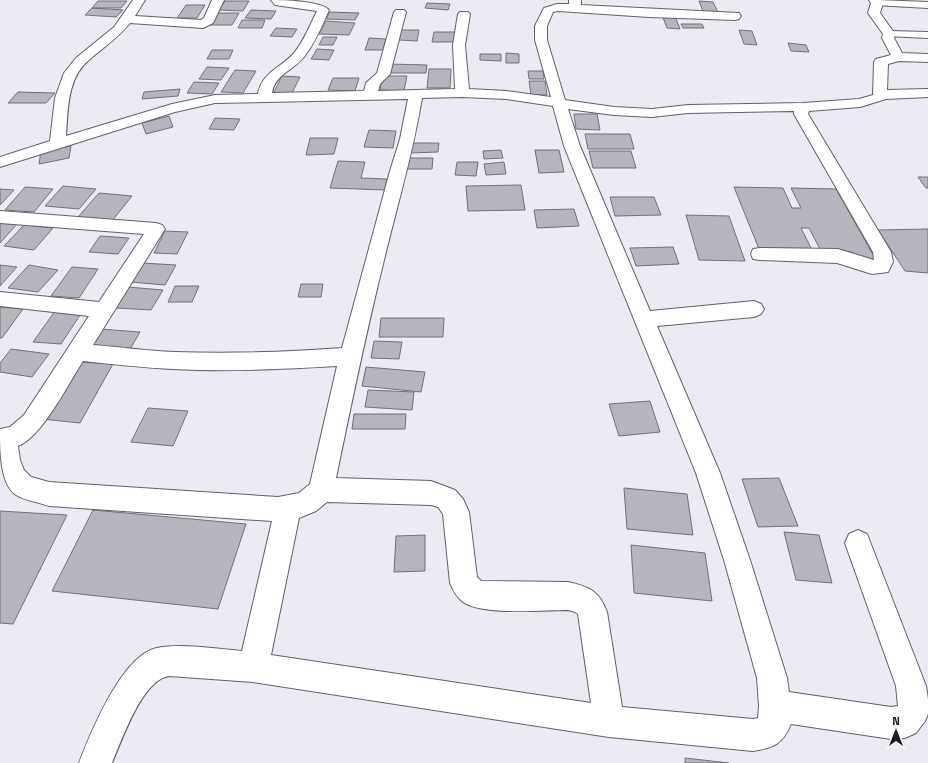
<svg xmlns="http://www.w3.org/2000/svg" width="928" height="763" font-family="'Titillium Web',sans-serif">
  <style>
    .building { fill: #b5b5bd; stroke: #717179 }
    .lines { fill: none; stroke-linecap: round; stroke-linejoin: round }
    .service-casing { stroke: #606168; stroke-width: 2 }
    .minor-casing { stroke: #606168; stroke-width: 2 }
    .service { fill: #fff; fill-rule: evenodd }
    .minor { fill: #fff; fill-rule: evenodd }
  </style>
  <rect width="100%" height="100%" fill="#ebebf4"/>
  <path class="building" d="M98,1H127L121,8H92Z
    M225,1H249L243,11L219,10Z
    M699,1L713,2L719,14H704Z
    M427,3L450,4L448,10L425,8Z
    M186,5H205L197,18H177Z
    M92,8L123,10L116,17L85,15Z
    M251,10L276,11L271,19L245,18Z
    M330,12L359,13L355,20L326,19Z
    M216,13H239L232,25H209Z
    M662,15L675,16L680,29L667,28Z
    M242,20H265L262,28H238Z
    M326,21L355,23L349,35L319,34Z
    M681,24H702L704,28H683Z
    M276,28L297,29L292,37L270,36Z
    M401,30H419L417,41L399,40Z
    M739,30L752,31L757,45L744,44Z
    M434,32H455L453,42H432Z
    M323,37H337L333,45H319Z
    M369,38L386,39L383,50H365Z
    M788,43L806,45L809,52L791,51Z
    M317,49L334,50L329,60L311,59Z
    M212,50H233L229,59H207Z
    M506,53L519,54V63H506Z
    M480,54H501V61L480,60Z
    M389,64L427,65L426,73H388Z
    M207,67L229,68L221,80L199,79Z
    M429,69H451L450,88H427Z
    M235,70L256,71L243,93L221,92Z
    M528,71H543L544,79H529Z
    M282,76L300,77L291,95L273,94Z
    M383,76H407L404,91L380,90Z
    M333,78H359L355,91L328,90Z
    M529,81H545L547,95H531Z
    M194,82L219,83L212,94L187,93Z
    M180,89L178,96L142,99L144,92Z
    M18,92L55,93L46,103H8Z
    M574,114H597L600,130L576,129Z
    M169,116L173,127L146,134L142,123Z
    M215,118L240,119L234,130L209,129Z
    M369,130L396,131L393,148L364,147Z
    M585,134H630L634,149H588Z
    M310,138H338L334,154L306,155Z
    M411,143H439L438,152L410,153Z
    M71,146L69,158L39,164L41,151Z
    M501,150L503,158L484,159L483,151Z
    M535,150H559L564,172L539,173Z
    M589,151H631L636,168H593Z
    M405,158H433L432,169H404Z
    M338,161L365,162L361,178L387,179L385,190L330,188Z
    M457,162H478L476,176L455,175Z
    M504,162L506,174L486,175L484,164Z
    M918,177H928V188H926Z
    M521,185L525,210L468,211L466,186Z
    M63,186L96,189L79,209L45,206Z
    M25,187L53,189L34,212L5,210Z
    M734,187L783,188L792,208H801L791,188L836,189L876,260L857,259L853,252L821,251L809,228H801L812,250L759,249Z
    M0,189L14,190L0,205Z
    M99,193L132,196L112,221L78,217Z
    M610,197H654L661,215L615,216Z
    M574,209L579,226L537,228L534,210Z
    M686,215L729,216L745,261L699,260Z
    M0,221L18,223L0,243Z
    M24,225L53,228L34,250L4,246Z
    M928,229V273L905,271L878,230Z
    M165,231L188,232L177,254L154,253Z
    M100,236L129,238L118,254L89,252Z
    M673,247L679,264L636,266L630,248Z
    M142,263L176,265L165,285L130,282Z
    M0,265L17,267L0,286Z
    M29,265L58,270L38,292L8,288Z
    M72,267L98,269L79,298L51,296Z
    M301,284H323L321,297H298Z
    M175,286H199L192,302H168Z
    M128,287L163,290L151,310L116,308Z
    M0,307L23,309L2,338H0Z
    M55,311L82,312L61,344L33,342Z
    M381,318H444L443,337H379Z
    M100,329L140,332L129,351L89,348Z
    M374,341L402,342L399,359L371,358Z
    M11,349L49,354L32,377L0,372V363Z
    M78,362L113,364L80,423L42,419Z
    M366,367L425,372L421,392L362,386Z
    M368,390L414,392L412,410L365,407Z
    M650,401L660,432L619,436L609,404Z
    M148,408L188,411L173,446L131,442Z
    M354,414H406L405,429H352Z
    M779,478L798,526L758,527L742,479Z
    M624,488L687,494L693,535L627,529Z
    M93,510L246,524L218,609L52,591Z
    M0,511L67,515L13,624L0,623Z
    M784,532L819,535L832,583L796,580Z
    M425,535V571L394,572L396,536Z
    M631,545L705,553L712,601L634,593Z
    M685,758L729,763H685Z"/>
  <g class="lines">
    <defs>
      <path id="service" d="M877,0L928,2V8L874,5L873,3Z
        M889,31L928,32V38L886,36L885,34L886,32Z"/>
      <path id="minor" d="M133,0H145L135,16L201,20L204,18L212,0H224L213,23L203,28L130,23C118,38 104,47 89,60C67,78 68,110 66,136L172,104L215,95L258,94C262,72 281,68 294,53C304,41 310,25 317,11L275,5L271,0C283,0 322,1 329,10C322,26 315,43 304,57C293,71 275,74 272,93L364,91L366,83L377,73L394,12L396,10H404L406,12L390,74L380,84L378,91L455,89L453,45L458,14L460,12H468L470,14L465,45L469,89L506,91L551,97L535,40V26L544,8L557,4H569V0H581V5L739,13L741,16L739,19L735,20L649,17L558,11L553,12L547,26V40L565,100L614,107L652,109L688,105L803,103L859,99L873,95L874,62L876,59L891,55L882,38L883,34L868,13L871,3L869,0H881L883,3L880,13L895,34L894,38L902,53L928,54V62L899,61L888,64L887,90L928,89V97L886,99L860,107L809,111L808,114L891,252L893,262L888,272L872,274L837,263L760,260L753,259L751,254L753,249L760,248L838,249L874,260L873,252L794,114V111L688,113L652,117L614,115L568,109L580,146L650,311L754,301L761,304L764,309L761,314L754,317L657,326L720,473L750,560L787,678L789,692L891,707L898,706L896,686L845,543L849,534L858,530L867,534L926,686L928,699V714L925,721L916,733L905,738L891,739L791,724C783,744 773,748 753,751L609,737L253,682L169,676C142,680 122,740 112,763H79C91,732 122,655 157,648C181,643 217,649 242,651L272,521L49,506C38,502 26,501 16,495C0,484 0,451 0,429L10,427L24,415L89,316L0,306V292L99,302L144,234L0,223V211L156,223L162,225L165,229L93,345C120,347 147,351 175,352C230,354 286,352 342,348L390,171L400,139L408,99L215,103L175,112L0,167V157L50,141L55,98L64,73L76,58L114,27ZM462,97L506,99L553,106L564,146L696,473L724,560L757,678L759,706L758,718L753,719L622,707L607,612C599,591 590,587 568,582L481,581L477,577L469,512L463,499L455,490L431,481L336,478C351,405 366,333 384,260C397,206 413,153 422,98ZM83,361C113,364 143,368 173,369C228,372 283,369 337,366L310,484L299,493L278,497L49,482L31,477L24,470L20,460L18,446C42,437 68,384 83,361ZM327,502L431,505L438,507L443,514L450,583C453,590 456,596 462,601C479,616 544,610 568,610L575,612L578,614L591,703L271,655L299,518L316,511Z"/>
    </defs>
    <use href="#service" class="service-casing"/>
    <use href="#minor" class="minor-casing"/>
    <use href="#service" class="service"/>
    <use href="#minor" class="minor"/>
  </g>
  <g transform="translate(896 731)" stroke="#f8f9fe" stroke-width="3" paint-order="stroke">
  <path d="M0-3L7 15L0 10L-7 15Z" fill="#1d1d20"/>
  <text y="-6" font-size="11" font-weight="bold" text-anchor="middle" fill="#1d1d20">N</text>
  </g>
</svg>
